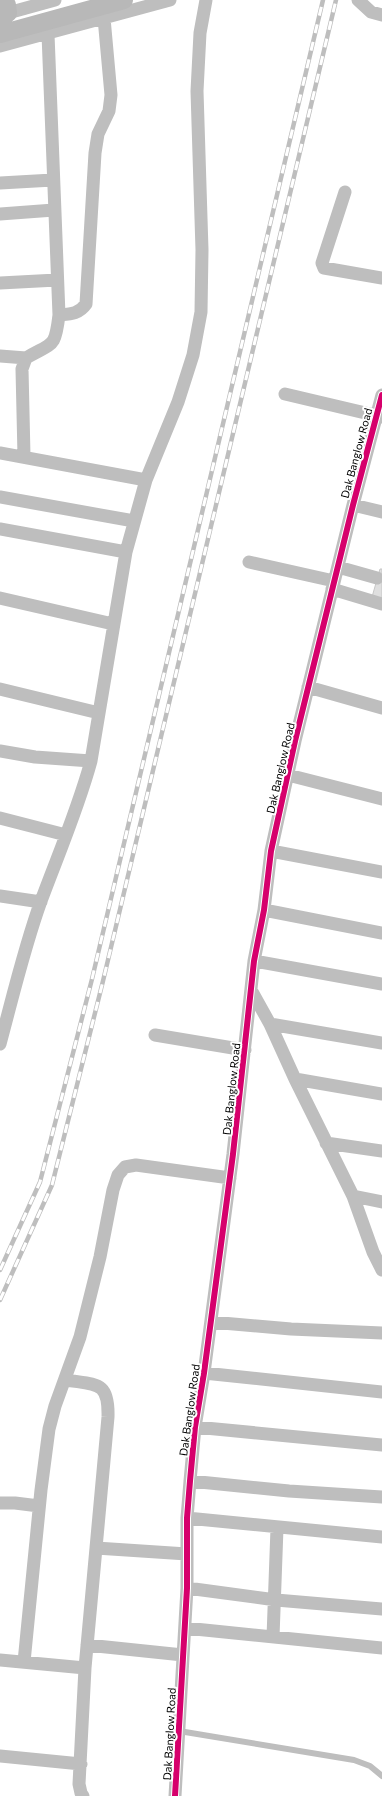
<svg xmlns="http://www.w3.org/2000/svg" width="382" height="1796" font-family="Commissioner,sans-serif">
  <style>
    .building { fill: #dfdfdf; stroke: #c7c7c7 }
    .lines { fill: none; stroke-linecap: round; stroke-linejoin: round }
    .service { stroke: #bebebe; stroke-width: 6 }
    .minor { stroke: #bebebe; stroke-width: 13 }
    .secondary { stroke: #b8b8b8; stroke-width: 18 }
    .rail-casing { stroke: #bebebe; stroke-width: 4.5 }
    .rail { stroke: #fff; stroke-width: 3; stroke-dasharray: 9; stroke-linecap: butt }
    .cycleway-casing { stroke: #fff; stroke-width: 8 }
    .cycleway { stroke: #d6006c; stroke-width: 6 }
    .labels { text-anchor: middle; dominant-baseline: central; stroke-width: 4; stroke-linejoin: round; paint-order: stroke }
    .street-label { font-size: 11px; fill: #000; stroke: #fff }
  </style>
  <rect width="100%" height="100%" fill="#fff"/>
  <path class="building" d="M380,569H382V600L372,597Z"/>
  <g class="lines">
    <path class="service" d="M179,1731L354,1760L370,1766L382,1776"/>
    <path class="minor" d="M358,0L371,12L382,15
      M8,13L55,0
      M0,46L170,0
      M0,183L53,180
      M345,192L322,263L324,268L382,278
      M0,214L54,210
      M0,283L57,280
      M59,315C70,314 79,314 86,304L95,153L98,134L109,111L111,95L104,18
      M0,356L26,358
      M285,394L382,417
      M0,453L146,480
      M24,456L22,369L26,358C53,342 55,349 59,315L48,34
      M0,497L134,521
      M353,505L382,512
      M0,529L126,552
      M249,562L334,581
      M338,567L377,578
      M332,589L382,604
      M0,598L113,624
      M308,687L382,708
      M0,689L99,713
      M0,751L35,757L91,761
      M288,775L382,799
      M0,818L66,835
      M271,851L382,872
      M0,896L41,902
      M264,910L382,933
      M254,961L382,984
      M251,990L270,1024L295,1079L353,1196L373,1252L382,1270
      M270,1024L382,1043
      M155,1035L245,1050
      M0,1044C13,996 24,948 41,901C58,855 78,809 91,761L126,552L146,480L178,402L193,355L201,312L202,250L197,91L200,33L206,0
      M295,1079L382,1094
      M326,1143L382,1151
      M353,1196L382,1202
      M211,1322L291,1329L382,1333
      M204,1373L382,1392
      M66,1380C97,1385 109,1381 108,1417L85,1668L79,1784L81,1793L83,1796
      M195,1427L382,1445
      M190,1481L289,1491L382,1497
      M0,1503H15L39,1506
      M187,1518L382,1537
      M96,1548L187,1554
      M187,1588L276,1600L382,1609
      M185,1628L382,1648
      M273,1637L277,1528
      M87,1645L183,1655
      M0,1660L85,1668
      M24,1662L41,1490L49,1429L55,1406L80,1337L100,1257L113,1190L118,1175L125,1167L136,1165L230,1178
      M0,1756L81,1764
      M175,1796L187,1588V1518L190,1481L195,1427L204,1373L233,1154L254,961L264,910L271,851L295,741L353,505L382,395"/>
    <path class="secondary" d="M0,19L8,13L7,5L4,0
      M0,34L124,0"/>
    <defs>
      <path id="rail" d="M0,1270L40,1182L92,979L323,0
        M0,1300L52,1185L103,981L336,0"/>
    </defs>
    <use href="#rail" class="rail-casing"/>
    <use href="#rail" class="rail"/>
    <defs>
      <path id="cycleway" d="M175,1796L187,1588V1518L190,1481L195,1427L204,1373L233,1154L254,961L264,910L271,851L295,741L353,505L382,395"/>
    </defs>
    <use href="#cycleway" class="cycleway-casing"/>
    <use href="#cycleway" class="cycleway"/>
  </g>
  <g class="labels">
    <g class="street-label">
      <text transform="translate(356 453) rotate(-75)">Dak Banglow Road</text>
      <text transform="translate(280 768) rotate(-77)">Dak Banglow Road</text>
      <text transform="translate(231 1089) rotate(-84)">Dak Banglow Road</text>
      <text transform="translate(189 1410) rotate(-82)">Dak Banglow Road</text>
      <text transform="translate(169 1734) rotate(-87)">Dak Banglow Road</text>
    </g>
  </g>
</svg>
